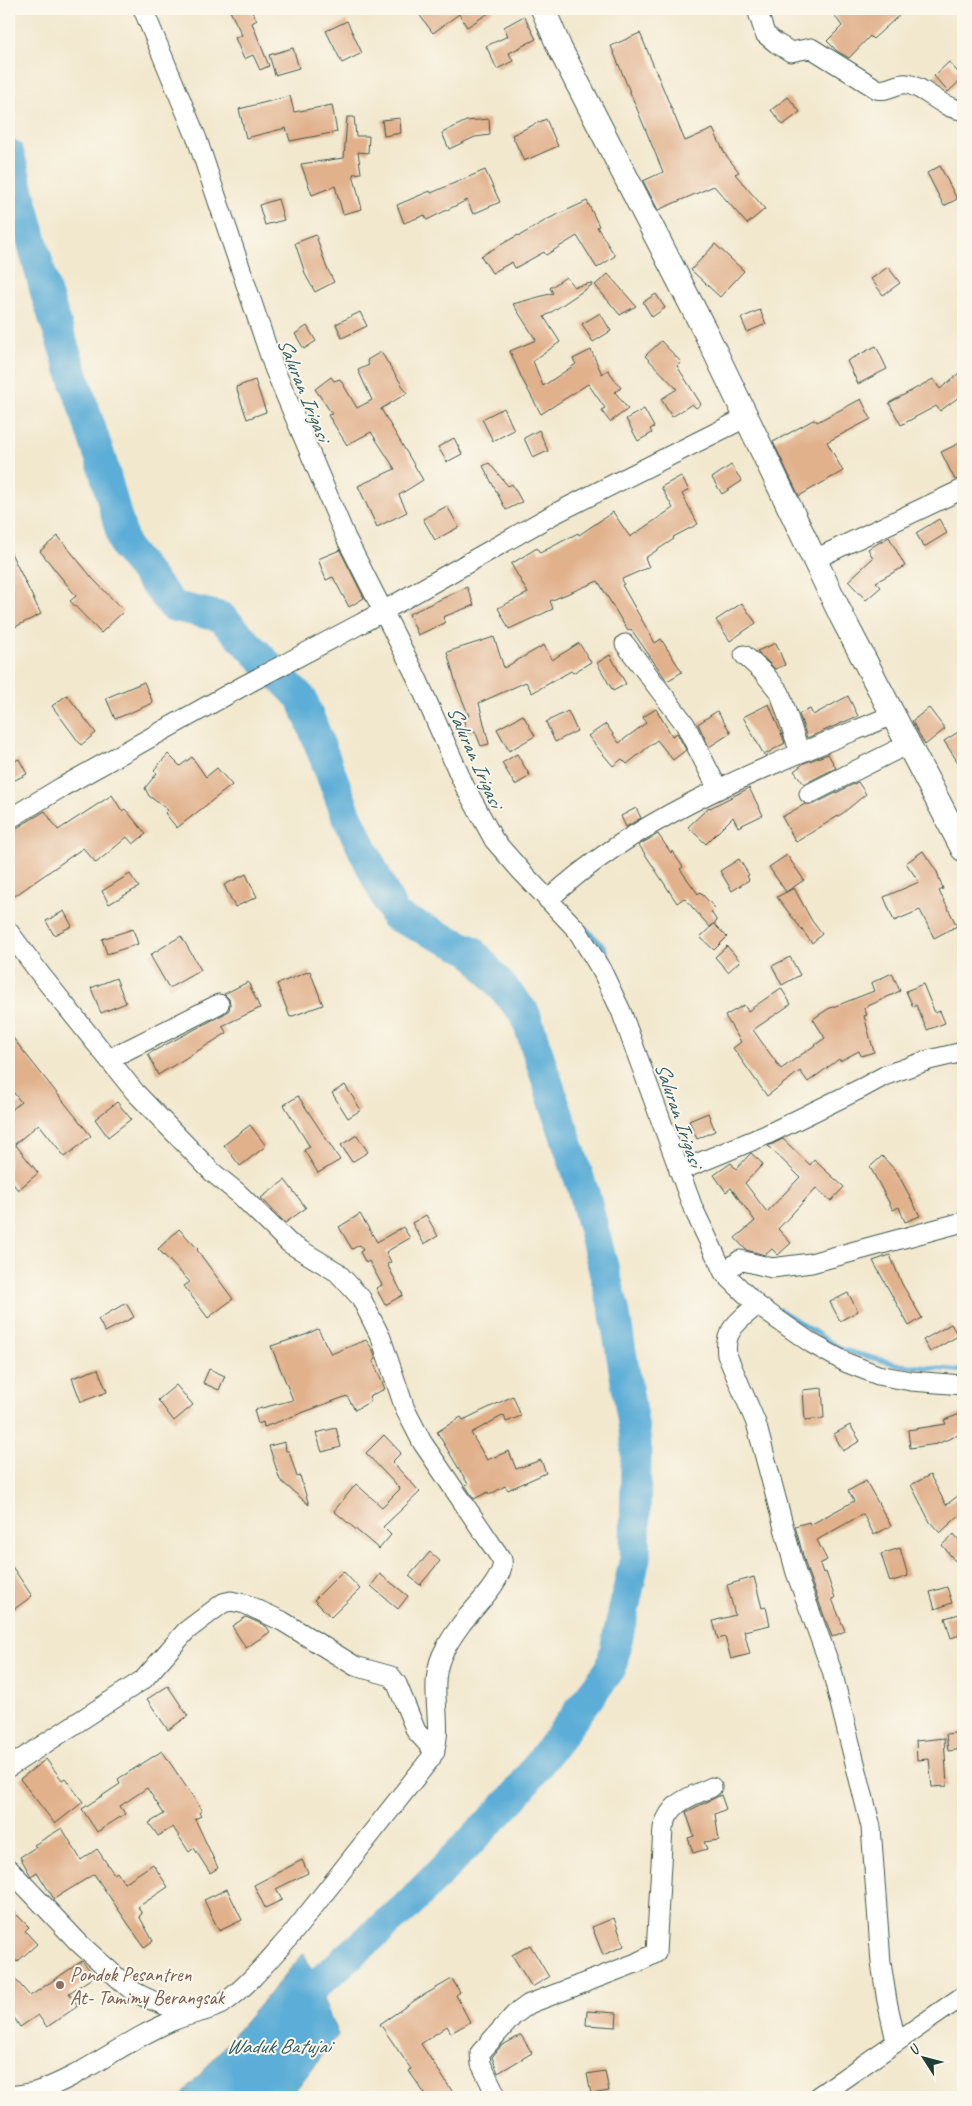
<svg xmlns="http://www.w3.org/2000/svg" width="972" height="2106" font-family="Caveat,sans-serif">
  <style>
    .water { fill: #5cadd7; stroke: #3e7586 }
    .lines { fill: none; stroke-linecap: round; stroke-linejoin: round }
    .stream { stroke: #5cadd7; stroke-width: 5 }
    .river { stroke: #5cadd7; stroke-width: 31 }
    .building { fill: #e1b18c }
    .minor-casing { stroke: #3f574b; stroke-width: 21 }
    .tertiary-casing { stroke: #3f574b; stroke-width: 26 }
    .minor { stroke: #fff; stroke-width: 19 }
    .tertiary { stroke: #fff; stroke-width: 24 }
    .education-dot { fill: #8d6e63; stroke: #fbf7ec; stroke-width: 2 }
    .labels { text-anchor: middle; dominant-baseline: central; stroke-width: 4; stroke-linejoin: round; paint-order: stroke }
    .education-label { font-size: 20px; fill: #785e54; stroke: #fbf7ec; text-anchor: start }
    .water-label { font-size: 21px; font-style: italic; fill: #315f65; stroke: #fbf7ec }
  </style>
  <rect width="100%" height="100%" fill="#fbf7ec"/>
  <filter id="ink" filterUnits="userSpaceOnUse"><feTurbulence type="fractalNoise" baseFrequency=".02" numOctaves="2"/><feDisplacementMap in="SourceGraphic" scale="10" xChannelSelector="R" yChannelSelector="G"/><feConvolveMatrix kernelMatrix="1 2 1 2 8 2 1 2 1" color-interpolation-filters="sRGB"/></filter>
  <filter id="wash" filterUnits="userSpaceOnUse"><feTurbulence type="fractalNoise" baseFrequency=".0096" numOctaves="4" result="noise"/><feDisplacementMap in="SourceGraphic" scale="20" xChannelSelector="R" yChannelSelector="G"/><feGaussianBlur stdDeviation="1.12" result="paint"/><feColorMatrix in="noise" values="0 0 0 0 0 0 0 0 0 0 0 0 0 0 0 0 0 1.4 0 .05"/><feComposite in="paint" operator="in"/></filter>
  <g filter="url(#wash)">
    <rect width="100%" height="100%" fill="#f2e8ce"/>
    <path class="water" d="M304,1953L338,2035L290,2097H181Z"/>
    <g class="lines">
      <path class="stream" d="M585,928L604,947L614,977
        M780,1310L843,1350L900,1365L963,1371"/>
      <path class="river" d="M9,154L46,294L102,463L125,547L173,606L221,617L302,699L347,816L395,916L472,951L525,1014L584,1193L614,1309L636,1442L635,1558L611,1668L514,1797L406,1907L317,1984"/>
    </g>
    <g id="blocks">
      <path class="building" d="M229,9H250L257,20L252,23L269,66L260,70L253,55L244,59L235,38L242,35Z
        M415,9H495L467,27L459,14L433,33Z
        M830,9H906L873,39L870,36L849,58L837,51L827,41L842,26Z
        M524,16L536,39L509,53L513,61L497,69L486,46L508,36L504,27Z
        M347,21L362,53L342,63L326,31Z
        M640,33L685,141L713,129L725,154L739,172L735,174L765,209L747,224L714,186L658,210L643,181L663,172L611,46Z
        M293,48L299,68L275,75L269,55Z
        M949,62L963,78L948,92L934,76Z
        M290,96L294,112L332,105L337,132L290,141L286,128L246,138L239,109Z
        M788,97L800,112L783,125L771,110Z
        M347,117H354L356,136H369L368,153L358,152L361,173L353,174L362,209L343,214L335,186L312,195L301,164L344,158Z
        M400,118L401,133L384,136L382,120Z
        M489,119L490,135L475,137L449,149L442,133L466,121Z
        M546,119L558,146L524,161L512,135Z
        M940,166L957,199L944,206L927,173Z
        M485,170L500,202L473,214L467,200L427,220L425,215L404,223L397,205L430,191L431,193Z
        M278,199L284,220L265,225L259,205Z
        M587,201L599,226L597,227L615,256L597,268L577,236L546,255L544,252L515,268L512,262L492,273L481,256L518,235L519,236L548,219Z
        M316,235L326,266L334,282L315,292L306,276L295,243Z
        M715,244L744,271L720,297L691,270Z
        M888,267L900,283L883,295L871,279Z
        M608,274L636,306L620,315L595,285Z
        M566,277L574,287L591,283L592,285L544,317L560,342L533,361L543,386L576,364L573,359L591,350L602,374L608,370L621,388L615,392L628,409L610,422L601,410L605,408L588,384L541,414L522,379L510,351L536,340L513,304L553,293L550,288Z
        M656,294L665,308L652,317L643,302Z
        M760,310L766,324L747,332L741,318Z
        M360,312L367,326L342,338L336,324Z
        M600,313L611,331L593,342L582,324Z
        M307,326L316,341L304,349L295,334Z
        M661,341L681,362L677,366L701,404L696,408L692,404L672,417L661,399L677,389L645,356Z
        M876,346L887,369L858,384L847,361Z
        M381,352L407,393L381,409L423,480L399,495L407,512L377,527L358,486L395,469L371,432L347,445L328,415L332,414L315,389L331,377L334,381L340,379L357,408L372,400L358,370L369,365L367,360Z
        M963,370V394L940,411L936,406L901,425L889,403L933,379L940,389Z
        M255,380L266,412L247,419L236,387Z
        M861,399L871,419L827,442L843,471L799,496L773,442L815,419L817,422Z
        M504,408L514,430L493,441L482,419Z
        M644,409L654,427L650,429L652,433L638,441L626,419Z
        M539,430L548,451L533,458L524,438Z
        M454,438L462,454L447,462L438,447Z
        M960,443L963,450V478L955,480L941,452Z
        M489,463L508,486L512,484L522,502L506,510L483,466Z
        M731,465L742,481L722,494L712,478Z
        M681,476L689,490L682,494L698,524L673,537L674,539L645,558L649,567L622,579L624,584L622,585L655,643L661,639L682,672L667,681L631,629L628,631L598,581L550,601L553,609L509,629L498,608L528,593L511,564L537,548L540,553L578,533L579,535L613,512L630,537L673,508L661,487Z
        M447,506L459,527L435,540L423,519Z
        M939,519L947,533L924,547L916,533Z
        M58,536L93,579L124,611L101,633L70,601L76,596L40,551Z
        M889,537L905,566L876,582L881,587L866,600L848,581L873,558L868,549Z
        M9,549L41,614L9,630Z
        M340,550L364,598L349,607L333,577L326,580L318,559Z
        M467,587L474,605L443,617L445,623L418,635L409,614Z
        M742,603L756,623L730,641L716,620Z
        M494,637L504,668L544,645L552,660L579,643L591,662L573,673L571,671L532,693L526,682L479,703L489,744L481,746L475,731L467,733L463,717L469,716L457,687L447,652Z
        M776,643L785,665L775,669L757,651Z
        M610,655L626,684L613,691L597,663Z
        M144,682L153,703L115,719L106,698Z
        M67,695L96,733L81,745L52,706Z
        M848,696L858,716L807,738L799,714L810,709L813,715Z
        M769,704L785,743L764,755L743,717Z
        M929,708L945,729L925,745L912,721Z
        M656,709L672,736L677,733L686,750L673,760L657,740L627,764L622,759L613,766L588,736L606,724L619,743L646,723L643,717Z
        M568,711L577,731L555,742L546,722Z
        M717,711L731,733L709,747L698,724Z
        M523,715L535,736L509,751L497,729Z
        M963,729V770L944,741Z
        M168,754L180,766L192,757L206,777L217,768L232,785L177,828L165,813L168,810L149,796L145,788L157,773L154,770Z
        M517,754L530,776L515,785L502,763Z
        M828,754L836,768L804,784L794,771L804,763Z
        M19,759L27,774L9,783V764Z
        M858,782L866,794L843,813L796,842L782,817L805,804H814Z
        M749,788L763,815L738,827L733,817L706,844L688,827L709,807L710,808Z
        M112,795L122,811L125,809L146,834L133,844L127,837L96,863L83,848L9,900V830L15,829L45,811L58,830Z
        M636,808L641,818L626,827L621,816Z
        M658,834L671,853L672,851L683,867L680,869L698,894L700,892L715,908L711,912L717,921L710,927L684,898L677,903L639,845Z
        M923,851L937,872L943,889L939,891L957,926L934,938L920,910L894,921L884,897L919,882L906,863Z
        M787,855L804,880L786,892L769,867Z
        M739,859L749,875L747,876L749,880L732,891L720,871Z
        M130,874L139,887L109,904L102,891Z
        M246,874L257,897L235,907L224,885Z
        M794,888L812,921L822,934L812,943L777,897Z
        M64,911L72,926L54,935L46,921Z
        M714,924L727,937L714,950L700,937Z
        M133,929L138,944L107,954L102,939Z
        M181,936L201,970L169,988L150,955Z
        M727,946L740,961L728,972L715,957Z
        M790,957L800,975L782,985L772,966Z
        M310,971L323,1005L290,1017L277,984Z
        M892,973L900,991L864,1008L867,1015L864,1016L874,1052L861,1056L859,1051L840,1061L839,1059L808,1082L800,1071L767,1096L733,1048L741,1042L725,1016L744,1005L748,1011L781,988L791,1004L753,1030L781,1069L825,1038L813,1019L828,1009L874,991L871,983Z
        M116,978L126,1003L101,1013L91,988Z
        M248,982L260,1008L222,1026L227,1033L158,1075L148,1054L224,1014L229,1010L230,1004L229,999L224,994Z
        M923,984L935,1013L940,1011L945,1023L927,1030L916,1005L913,1007L906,991Z
        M9,1033L91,1136L65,1157L39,1124L15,1144L38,1173L18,1190L9,1179V1112L21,1102L9,1087Z
        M345,1085L361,1110L348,1118L332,1093Z
        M298,1096L340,1160L318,1173L304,1150L310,1147L284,1105Z
        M117,1102L131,1119L108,1137L95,1119Z
        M708,1113L715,1131L697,1139L689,1121Z
        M250,1125L266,1146L240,1166L224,1145Z
        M357,1135L368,1152L352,1162L341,1145Z
        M783,1139L810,1165L814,1160L844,1187L831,1201L816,1188L778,1229L791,1243L778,1255L772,1249L765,1255L746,1250L735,1238L755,1221L731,1188L726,1192L714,1175L731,1163L736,1169L751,1153L763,1164L745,1183L767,1212L800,1177L768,1146Z
        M882,1156L897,1172L920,1216L905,1222L899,1207L893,1210L870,1167Z
        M285,1180L306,1208L285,1223L261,1198Z
        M360,1214L377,1242L403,1227L410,1238L386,1252L391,1262L387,1264L403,1295L385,1305L376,1288L382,1285L369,1261L366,1263L360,1252L363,1250L360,1245L352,1249L339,1227Z
        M426,1215L438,1236L424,1244L412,1223Z
        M179,1229L198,1249L197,1250L233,1299L208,1318L184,1286L190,1282L158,1249Z
        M890,1255L902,1284L922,1318L909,1326L873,1261Z
        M848,1293L858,1311L840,1321L830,1302Z
        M126,1303L134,1317L105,1332L98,1319Z
        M951,1324L958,1336L930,1352L923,1340Z
        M318,1329L331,1354L366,1340L373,1350L376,1359L373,1361L385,1389L369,1396L371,1401L355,1410L347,1396L264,1427L263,1422L258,1424L254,1410L293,1400L271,1346L305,1335Z
        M98,1369L107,1392L81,1402L72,1378Z
        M209,1369L225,1376L219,1390L203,1383Z
        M176,1385L193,1405L174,1421L158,1400Z
        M822,1388L824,1418L805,1420L803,1390Z
        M513,1396L521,1416L506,1422L504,1415L471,1433L487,1460L509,1451L516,1469L541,1460L546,1473L508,1490L505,1486L489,1495L488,1492L474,1499L465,1485L468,1484L437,1432L461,1417L463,1420Z
        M963,1413V1433L937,1444L910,1448L908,1430L946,1424L944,1420Z
        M850,1425L860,1441L843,1451L834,1434Z
        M336,1428L341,1447L322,1452L316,1433Z
        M384,1435L401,1453L392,1462L420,1492L383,1527L391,1535L379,1549L334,1511L356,1484L382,1507L400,1489L366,1453Z
        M285,1442L286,1451H289L297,1477L300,1476L309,1505L280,1480L269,1446Z
        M930,1475L946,1505L963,1492V1512L940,1533L930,1522L911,1485Z
        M866,1481L891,1526L874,1535L863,1514L817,1540L827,1560L820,1564L823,1573L826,1572L835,1598L832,1599L845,1631L832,1637L807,1570L795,1526L809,1522L810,1525L854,1501L848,1491Z
        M954,1534L963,1545V1554L955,1561L942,1545Z
        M900,1548L908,1576L890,1582L881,1554Z
        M430,1552L440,1561L420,1585L409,1576Z
        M9,1562L32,1596L9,1613Z
        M343,1571L360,1589L331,1617L314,1600Z
        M380,1574L408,1596L398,1609L371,1586Z
        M754,1577L762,1608L766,1607L770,1625L744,1631L750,1654L731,1659L725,1637L718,1639L713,1621L735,1615L727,1585Z
        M947,1587L952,1603L935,1609L930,1592Z
        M963,1613V1634L951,1638L945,1618Z
        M246,1617L266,1626L270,1632L246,1648L232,1626Z
        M168,1686L188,1716L168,1730L147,1699Z
        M963,1732V1749L948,1751L946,1734Z
        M944,1738L947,1786L932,1787L929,1759L917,1760L916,1741Z
        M162,1751L202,1810L199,1813L201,1816L195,1819L218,1868L210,1873L194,1848L189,1852L173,1827L158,1836L149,1823L164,1814L147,1788L120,1806L125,1814L97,1832L82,1809L120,1784L118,1779Z
        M46,1759L62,1780L65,1778L83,1802L55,1824L20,1779Z
        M721,1795L726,1809L715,1814L719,1840L704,1842L707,1849L693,1853L688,1838L694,1836L686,1812Z
        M62,1828L81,1860L97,1849L114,1874L117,1872L124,1883L153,1864L168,1887L138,1907L142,1914L139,1916L153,1941L144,1947L94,1874L54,1899L37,1872L31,1876L20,1857L36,1847L34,1845Z
        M302,1860L308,1873L276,1889L282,1900L265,1908L254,1885Z
        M227,1889L242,1920L219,1931L204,1900Z
        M9,1907L29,1927L25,1931L37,1944L17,1962L9,1953Z
        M614,1918L624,1946L603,1955L592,1927Z
        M530,1945L549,1977L532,1987L512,1955Z
        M82,1961L95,1976L69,1993L78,2006L47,2027L38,2015L20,2027L9,2010V1972L30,1996Z
        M452,1979L460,1992L456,1995L470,2022L451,2033L447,2026L421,2044L456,2097H427L409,2071L411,2069L380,2024L417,1999Z
        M587,2011L617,2013L616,2027L586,2025Z
        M521,2035L532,2053L498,2073L492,2057L501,2046Z
        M605,2071L609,2091L591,2094L587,2074Z"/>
    </g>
  </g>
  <g filter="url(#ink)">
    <use href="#blocks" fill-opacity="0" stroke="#3f574b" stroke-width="1"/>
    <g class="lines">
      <defs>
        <path id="minor" d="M143,9L197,139L274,368L346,538L416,676L464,785L494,840L521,871L577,930L602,971L621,1011L693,1208L724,1273L757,1305L811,1343L847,1363L878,1375L911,1381L963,1385
          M757,9L765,34L776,43L791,52L811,48L877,89C888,92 897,82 908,84C928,89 942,109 963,110
          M815,559L963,489
          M625,644L685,724L718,789
          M744,655L764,673L780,693L800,753
          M809,794L908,744
          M9,819L62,787L243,686L362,623L554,514L745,418
          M548,900C643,811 774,764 893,715
          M9,932L41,975L135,1092L212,1172L238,1193L289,1243L337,1272L361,1298L381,1338L405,1409L422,1442L502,1560C506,1578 473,1609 462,1623C456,1631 450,1640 445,1649C424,1686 448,1728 431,1758L292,1934C272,1956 249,1985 225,2002C210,2012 191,2013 175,2020C126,2039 85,2076 35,2092C27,2094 17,2095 9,2096
          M109,1059L219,1004
          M679,1171L766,1135L862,1088L886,1075L929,1060L963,1052
          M724,1273L740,1260L772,1268L811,1263L963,1222
          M757,1305C740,1320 723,1330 727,1355L756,1423L796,1573L832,1671L871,1827L881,1963L887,2001L896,2041
          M9,1767L135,1685L144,1679L186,1631L223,1603L231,1601L245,1604L282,1621L355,1666L391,1676L397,1684L416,1731L435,1752
          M9,1869L79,1943L129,1988C146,2001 169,2005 188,2015
          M497,2097L481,2064L480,2053L514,2015L529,2004L636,1963L656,1953L663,1828C671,1801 688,1798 712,1787
          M817,2097L963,1996"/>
        <path id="tertiary" d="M543,9L560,49L707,335L842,617L963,849"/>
      </defs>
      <use href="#minor" class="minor-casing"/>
      <use href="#tertiary" class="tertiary-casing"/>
      <use href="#minor" class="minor"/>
      <use href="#tertiary" class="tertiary"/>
    </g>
  </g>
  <circle class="education-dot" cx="60" cy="1985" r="5"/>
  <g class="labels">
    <g class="education-label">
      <text x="70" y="1974">Pondok Pesantren<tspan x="70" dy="23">At- Tamimy Berangsak</tspan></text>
    </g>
    <g class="water-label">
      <text transform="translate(304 389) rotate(68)">Saluran Irigasi</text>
      <text transform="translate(475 756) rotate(66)">Saluran Irigasi</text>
      <text transform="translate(679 1114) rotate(71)">Saluran Irigasi</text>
      <text x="278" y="2046">Waduk Batujai</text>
    </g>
  </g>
  <rect width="972" height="2106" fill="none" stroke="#fbf7ec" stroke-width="30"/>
  <g transform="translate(924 2058) rotate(306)" stroke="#fbf7ec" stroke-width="4" paint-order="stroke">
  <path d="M0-4L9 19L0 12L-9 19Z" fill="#1f3d34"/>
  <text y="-8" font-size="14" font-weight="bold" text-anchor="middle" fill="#1f3d34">U</text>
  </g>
</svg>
